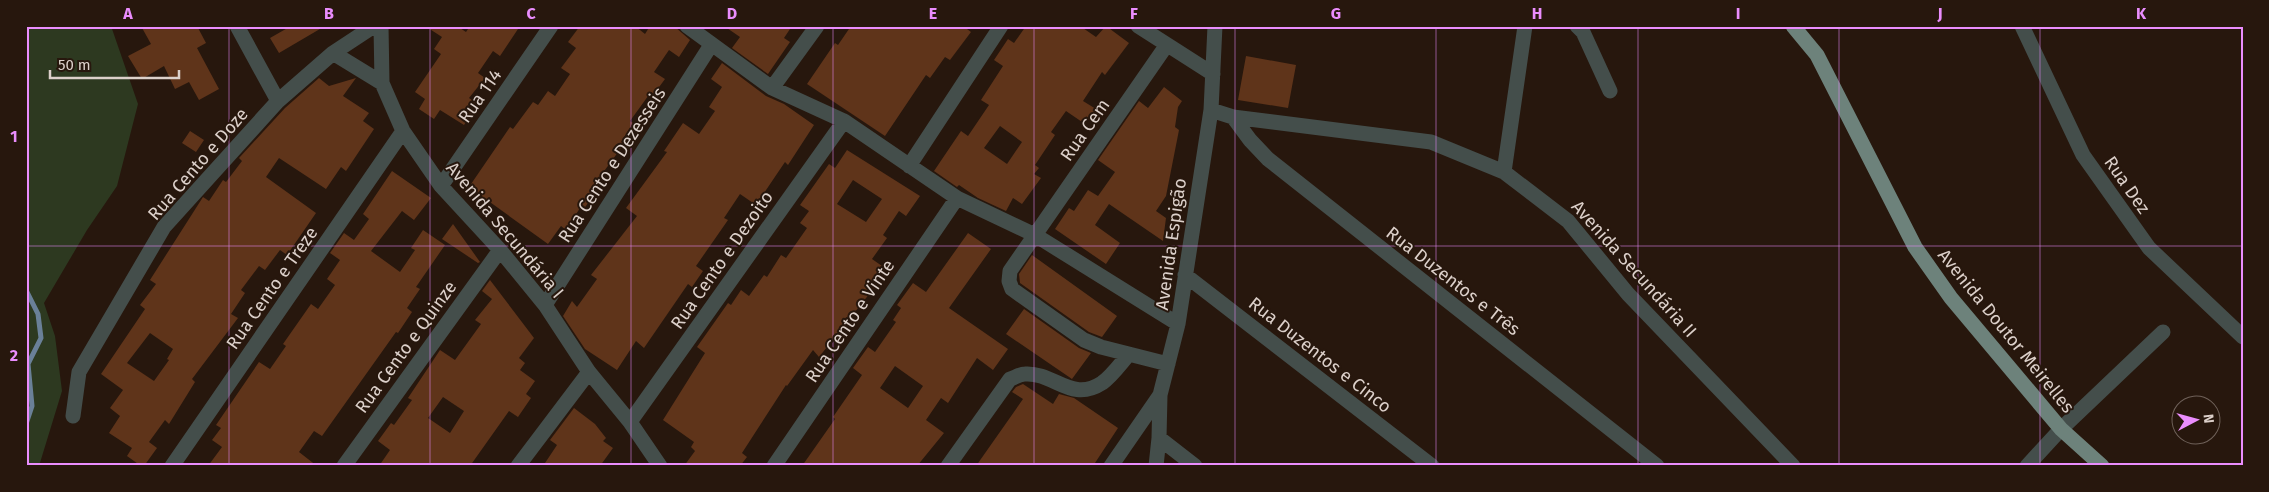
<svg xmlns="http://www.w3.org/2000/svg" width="2269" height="492" font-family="'Fira Sans',sans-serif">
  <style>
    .green { fill: #2d3920 }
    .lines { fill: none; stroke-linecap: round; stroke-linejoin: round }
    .stream { stroke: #6a8098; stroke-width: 5 }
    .building { fill: #5f341a; fill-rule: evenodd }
    .minor { stroke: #444e4b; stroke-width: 15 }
    .major { stroke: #6d827b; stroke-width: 15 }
    .grid { fill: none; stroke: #ea8dfd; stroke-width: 1; stroke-opacity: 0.55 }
    .labels { text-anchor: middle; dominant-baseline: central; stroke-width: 4; stroke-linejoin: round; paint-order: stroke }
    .street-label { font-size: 18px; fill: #dcd0ca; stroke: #27170d }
    .neatline { fill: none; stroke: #ea8dfd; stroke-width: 2 }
    .grid-label { font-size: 16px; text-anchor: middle; font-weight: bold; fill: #ea8dfd }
  </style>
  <rect width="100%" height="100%" fill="#27170d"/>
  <path class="green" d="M26,26H111L138,104L117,186L87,230L44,303L55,336L62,391L39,466H26Z"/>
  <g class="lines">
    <path class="stream" d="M26,290L38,314L41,338L28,364L32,406L26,424"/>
  </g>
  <path class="building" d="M141,26H197L206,43L197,48L219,89L199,100L189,82L175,89L164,66L142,79L128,56L151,44Z
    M291,26H325L279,53L270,38Z
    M425,26H457L466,32L470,26H520L500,56L493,51L478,73L485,78L469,98L478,104L464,125L440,110L434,119L419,109L425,99L415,92L441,54L434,49L442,37Z
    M580,26H635L645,34L650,26H674L690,40L679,57L669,50L654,72L665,79L654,94L651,92L630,121L633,123L621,142L624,144L591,189L596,192L583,210L580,208L566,230L561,226L548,244L469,187L510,127L513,129L533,102L538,105L548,91L555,96L570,74L561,68L576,48L568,42Z
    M724,26H792L784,38L790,42L768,74L732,48L740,37Z
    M851,26H963L971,32L950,60L945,57L930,78L926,75L885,136L807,84L835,43L838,45Z
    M1026,26H1080L1096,37L1106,26L1129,43L1105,75L1102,72L1083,101L1096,109L1085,124L1066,111L1051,132L1055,135L1035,165L1039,168L1034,174L1041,178L1022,204L1013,198L1006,211L978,198L959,185L957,187L934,171L961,131L968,136L989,105L981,100L1003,66L994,60L1008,39L1014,43ZM1000,126L1022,142L1007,164L984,148Z
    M1246,56L1296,65L1288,108L1238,100Z
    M722,63L766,96L784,104L814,125L788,165L785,162L756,205L740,194L724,218L728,220L696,266L703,271L692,287L688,284L644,348L636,341L617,370L585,349L563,316L572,301L577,307L597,279L591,275L637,216L626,208L667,152L664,151L683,123L699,134L715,111L709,107L722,87L711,79Z
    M319,78L329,86L356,78L343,96L369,113L363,121L374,129L346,171L341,167L326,189L279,158L266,177L316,213L287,255L280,250L265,270L259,266L241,290L245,293L231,314L238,318L192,379L195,382L169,424L165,420L149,442L157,448L144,466H141L127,456L132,448L109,433L120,416L110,408L123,390L101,374L145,309L140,305L156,284L150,280L203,197L209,201L223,180L226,182L242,161L239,158L285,108ZM150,333L173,349L167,359L169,360L154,381L127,363Z
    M1164,87L1182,101L1178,107L1175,127L1179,130L1166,196L1156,211L1166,218L1163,241L1109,204L1095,225L1120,243L1106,264L1055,229L1069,208L1074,211L1088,190L1098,196L1115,172L1098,160L1139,101L1148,108Z
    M190,131L204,140L196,152L182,143Z
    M847,150L920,196L906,216L899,211L883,235L887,238L872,259L882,266L869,285L874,288L819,357L813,350L787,386L786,385L742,453L747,457L740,466H684L695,451L691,447L694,442L663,420L705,353L697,347L728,303L731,305L741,290L749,296L764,275L767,277L781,255L786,258L807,228L800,223L809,211L800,205L829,164L835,168ZM853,180L882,199L866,222L837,204Z
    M392,171L431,198L414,220L402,211L371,251L400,272L415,250L411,248L423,230L445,245L416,287L420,289L407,308L412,312L398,333L396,332L322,436L314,431L299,452L317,466H208L222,447L212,440L221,428L216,425L259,362L270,369L286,346L283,344L311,304L318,309L335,285L327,279L340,260L330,253L344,233L354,240L369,219L363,214Z
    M453,224L480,262L478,263L442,239Z
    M968,233L991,249L949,308L1008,349L993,370L977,358L948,403L941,398L926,420L944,433L917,466H802L835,419L833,417L862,375L853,368L868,347L875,352L896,322L893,320L901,308L897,305L913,283L926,292ZM895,366L923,386L908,408L880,388Z
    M1032,255L1117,316L1102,337L1089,332L1020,283L1019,274Z
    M490,280L534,338L519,358L525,363L520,370L535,381L526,394L531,398L518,417L509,411L470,466H379L390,450L378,441L391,423L394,425L412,400L408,398L440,350L455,360L481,324L475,320L492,299L482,291ZM443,397L464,411L450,433L428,418Z
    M1024,309L1079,348L1091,353L1072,379L1006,334Z
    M1023,384L1053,404L1059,394L1074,398L1118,428L1093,466H976L1023,399L1012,392L1016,387Z
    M574,408L595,424L606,438L603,441L613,448L600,466H543L557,445L550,440Z"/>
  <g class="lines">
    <path class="minor" d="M237,26L278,101
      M381,26L382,83L403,131L441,186L500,250L545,305L589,372L630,422L660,466
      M687,26L772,88L844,121L957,198L1035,235L1178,324
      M1138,26L1213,74
      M1577,26L1583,32L1610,91
      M2022,26L2083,155L2149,248L2243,337
      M1166,46L1010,271L1009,281L1012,289L1084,340L1101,347L1168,364
      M333,53L382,83
      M772,88L817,26
      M1211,110L1233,117L1431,142L1504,172L1568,221L1628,294L1793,466
      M1233,117L1250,140L1268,159L1657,466
      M909,166L1001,26
      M1504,172L1525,26
      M441,186L551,26
      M1185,275L1432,466
      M545,305L711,45
      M73,416L79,372L164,227L278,101L333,53L374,26
      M630,422L844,121
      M1159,438L1195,466
      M172,466L403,131
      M344,466L500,250
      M518,466L589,372
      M774,466L957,198
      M948,466L1010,379C1014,378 1020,374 1025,374C1054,372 1071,403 1102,383C1112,376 1121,363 1129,354
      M1111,466L1160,395
      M1156,466L1159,438L1160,395L1178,324L1211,110L1215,26
      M2027,466L2061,429L2163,332"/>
    <path class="major" d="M1793,26L1817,55L1915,247L1951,298L2061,429L2102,466"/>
  </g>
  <path class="grid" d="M229,26V466M430,26V466M631,26V466M833,26V466M1034,26V466M1235,26V466M1436,26V466M1638,26V466M1839,26V466M2040,26V466M26,246H2243"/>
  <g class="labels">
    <g class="street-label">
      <text transform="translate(480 96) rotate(-55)">Rua 114</text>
      <text transform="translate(1085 130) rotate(-55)">Rua Cem</text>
      <text transform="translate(198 164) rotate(-49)">Rua Cento e Doze</text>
      <text transform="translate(612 165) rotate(-57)">Rua Cento e Dezesseis</text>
      <text transform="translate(2127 185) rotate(55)">Rua Dez</text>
      <text transform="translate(505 230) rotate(50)">Avenida Secundária I</text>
      <text transform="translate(1171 244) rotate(-82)">Avenida Espigão</text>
      <text transform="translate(722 260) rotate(-55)">Rua Cento e Dezoito</text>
      <text transform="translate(1634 269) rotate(48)">Avenida Secundária II</text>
      <text transform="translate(1453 281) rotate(38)">Rua Duzentos e Três</text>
      <text transform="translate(272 288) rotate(-55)">Rua Cento e Treze</text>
      <text transform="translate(850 321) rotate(-56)">Rua Cento e Vinte</text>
      <text transform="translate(2006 331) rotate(51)">Avenida Doutor Meirelles</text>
      <text transform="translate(406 347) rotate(-54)">Rua Cento e Quinze</text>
      <text transform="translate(1320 355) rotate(38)">Rua Duzentos e Cinco</text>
    </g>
  </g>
  <rect width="2269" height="492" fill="none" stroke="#27170d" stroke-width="55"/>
  <g transform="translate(2196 420) rotate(84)"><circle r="24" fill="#27170d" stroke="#6f6159"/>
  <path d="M0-4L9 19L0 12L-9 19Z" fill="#ea8dfd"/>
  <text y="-8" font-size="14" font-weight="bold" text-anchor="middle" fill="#dcd0ca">N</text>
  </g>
  <path d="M50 70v8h129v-8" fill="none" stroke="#dcd0ca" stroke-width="2.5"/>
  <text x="58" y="70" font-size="15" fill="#dcd0ca" stroke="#27170d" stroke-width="4" paint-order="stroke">50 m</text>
  <rect x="28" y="28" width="2214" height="436" class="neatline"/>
  <g class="grid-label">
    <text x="128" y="19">A</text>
    <text x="329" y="19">B</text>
    <text x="531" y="19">C</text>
    <text x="732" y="19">D</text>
    <text x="933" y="19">E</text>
    <text x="1134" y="19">F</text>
    <text x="1336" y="19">G</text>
    <text x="1537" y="19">H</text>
    <text x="1738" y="19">I</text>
    <text x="1940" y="19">J</text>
    <text x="2141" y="19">K</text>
    <text x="14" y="142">1</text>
    <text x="14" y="361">2</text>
  </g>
</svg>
